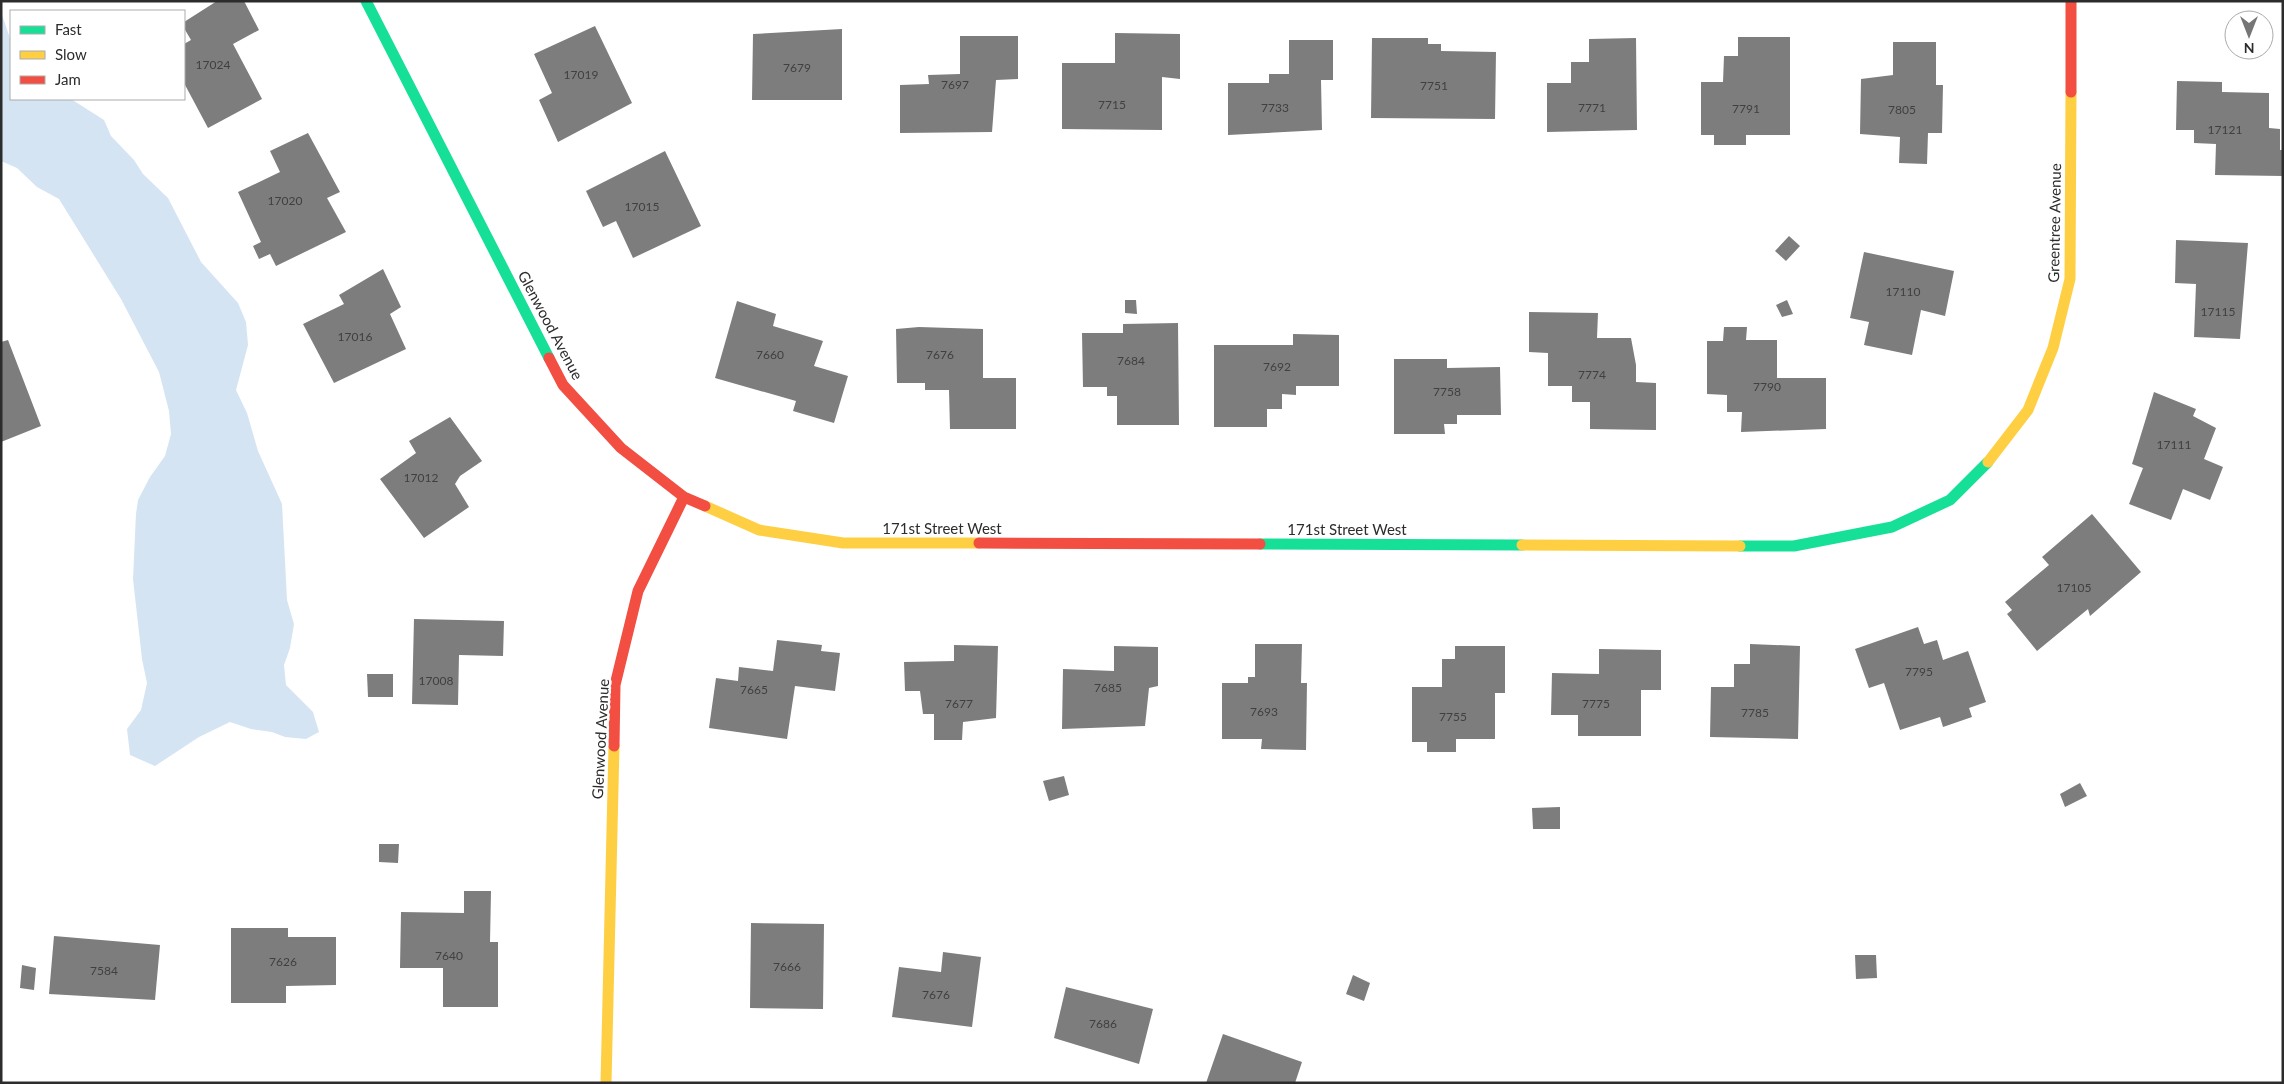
<svg xmlns="http://www.w3.org/2000/svg" width="2284" height="1084" font-family="Lato,sans-serif">
  <style>
    .water { fill: #d4e4f3 }
    .building { fill: #7d7d7d }
    .lines { fill: none; stroke-linecap: round; stroke-linejoin: round }
    .fast { stroke: #16e098; stroke-width: 11 }
    .slow { stroke: #ffcf43; stroke-width: 11 }
    .jam { stroke: #f24e42; stroke-width: 11 }
    .labels { text-anchor: middle; dominant-baseline: central; stroke-width: 5; stroke-linejoin: round; paint-order: stroke }
    .number-label { font-size: 12px; fill: #404040 }
    .street-label { font-size: 15px; fill: #2c2c2c; stroke: #fff }
  </style>
  <rect width="100%" height="100%" fill="#fff"/>
  <path class="water" d="M1,12L11,41V99H71L104,120L111,136L134,160L143,174L168,198L201,262L238,303L246,322L248,345L236,390L247,413L258,451L282,504L287,600L294,624L290,648L284,665L286,685L313,712L319,732L306,739L285,737L272,732L251,729L230,722L199,737L155,766L130,755L127,729L141,710L147,683L142,659L133,579L136,514L138,500L150,477L165,456L171,434L169,411L159,372L121,299L59,199L37,187L17,168L1,161Z"/>
  <path class="building" d="M217,1H244L259,30L233,44L262,99L208,128L184,83V44L191,40L184,28V22Z
    M595,26L632,103L558,142L539,100L552,93L534,54Z
    M842,29V100H752L753,34Z
    M1115,33L1180,34V79L1162,77V130L1062,129V63H1115Z
    M960,36H1018V79L996,80L992,132L900,133V85L929,84L928,75L960,74Z
    M1738,37H1790V135H1746V145H1714V135H1701V82H1723L1724,56H1738Z
    M1372,38H1428V44H1441V51L1496,52L1495,119L1371,118Z
    M1636,38L1637,130L1547,132V83H1571V62H1589V39Z
    M1289,40H1333V80H1321L1322,130L1228,135V83H1269V74H1289Z
    M1893,42H1936V85H1943L1942,133H1928L1927,164L1899,163L1900,137L1860,134L1861,79L1893,75Z
    M2177,81L2222,82V92L2269,93V128L2280,129V150H2283V176L2215,175L2216,144L2194,143V130H2176Z
    M308,133L340,192L327,198L346,232L276,266L270,254L259,259L253,246L261,242L238,192L280,172L270,151Z
    M665,151L701,226L633,258L616,221L603,227L586,191Z
    M1789,236L1800,246L1786,261L1775,251Z
    M2176,240L2248,243L2240,339L2194,337L2196,284L2175,283Z
    M1864,252L1954,271L1945,316L1921,310L1912,355L1864,345L1869,322L1850,318Z
    M383,269L401,307L390,314L406,349L334,383L303,324L344,304L339,295Z
    M1125,300H1136L1137,314L1125,313Z
    M1787,300L1793,314L1782,317L1776,305Z
    M737,301L776,314L773,326L823,341L814,366L848,376L834,423L793,411L796,401L715,378Z
    M1529,312L1598,313L1597,338H1631L1636,365V382L1656,383V430L1590,429V402H1572V386H1548V353L1529,352Z
    M1178,323L1179,425H1117V396H1107V387H1083L1082,333H1123V324Z
    M919,327L983,329V378H1016V429H950L949,390H925V383H897L896,329Z
    M1724,327H1747L1746,340H1777V378H1826V429L1741,432L1742,412H1727V395L1707,394V341H1723Z
    M1293,334L1339,335V386H1296V395L1282,394V409H1267V427H1214V345H1293Z
    M8,340L41,426L1,442V342Z
    M1394,359H1447V368L1500,367L1501,415H1457V424H1444L1445,434H1394Z
    M2154,392L2196,409L2193,416L2216,428L2204,459L2223,467L2210,500L2183,489L2171,520L2129,504L2143,468L2132,464Z
    M450,417L482,461L460,476L455,484L469,507L424,538L380,479L416,453L409,441Z
    M2092,514L2141,572L2090,616L2088,609L2037,651L2007,614L2012,610L2005,602L2049,565L2042,557Z
    M414,619L504,621L503,656L459,655L458,705L412,704Z
    M1918,627L1924,644L1937,640L1943,660L1968,651L1986,702L1969,708L1972,717L1943,727L1940,717L1900,730L1884,683L1869,688L1855,649Z
    M777,640L822,645L821,651L840,653L835,691L795,686L787,739L709,728L716,678L738,681L739,667L773,671Z
    M1255,644H1302L1301,683H1307L1306,750L1261,749L1262,739H1222V683H1248V677H1255Z
    M1750,644L1800,646L1798,739L1710,737L1711,687H1734V664H1750Z
    M954,645L998,646L996,718L963,722L962,740H934V714H923L920,691H905L904,662L954,661Z
    M1114,646L1158,647V686L1149,688L1145,726L1062,729L1063,669L1114,671Z
    M1455,646H1505V693H1495V739H1456V752H1427V742H1412V687H1442V659H1455Z
    M1599,649L1661,650V690H1641V736H1578V715H1551L1552,673L1599,674Z
    M367,674H393V697H368Z
    M1064,776L1069,795L1049,801L1043,781Z
    M2080,783L2087,796L2065,807L2060,794Z
    M1560,807V829H1533L1532,808Z
    M379,844H399L398,863L379,862Z
    M464,891H491L490,942H498V1007H443V968H400L401,912L464,913Z
    M751,923L824,924L823,1009L750,1008Z
    M231,928H288V937H336V985L286,986V1003H231Z
    M54,936L160,945L155,1000L49,994Z
    M943,952L981,957L972,1027L892,1017L899,967L941,972Z
    M1855,955H1876L1877,978L1856,979Z
    M22,965L36,968L34,990L20,988Z
    M1353,975L1370,983L1364,1001L1346,994Z
    M1066,987L1153,1009L1139,1064L1054,1038Z
    M1223,1034L1302,1062L1295,1083H1206Z"/>
  <g class="lines">
    <path class="fast" d="M366,1L549,358
      M1260,544L1522,545
      M1740,546H1794L1892,527L1950,500L1988,462"/>
    <path class="slow" d="M1988,462L2028,410L2053,348L2070,279L2071,92
      M705,506L759,530L843,543H979
      M1522,545L1740,546
      M606,1083L614,746"/>
    <path class="jam" d="M2071,92V1
      M549,358L563,385L621,448L684,497L705,506
      M979,543L1260,544
      M614,746L615,685L638,591L684,497"/>
  </g>
  <g class="labels">
    <g class="number-label">
      <text x="213" y="64">17024</text>
      <text x="797" y="67">7679</text>
      <text x="581" y="74">17019</text>
      <text x="955" y="84">7697</text>
      <text x="1434" y="85">7751</text>
      <text x="1112" y="104">7715</text>
      <text x="1275" y="107">7733</text>
      <text x="1592" y="107">7771</text>
      <text x="1746" y="108">7791</text>
      <text x="1902" y="109">7805</text>
      <text x="2225" y="129">17121</text>
      <text x="285" y="200">17020</text>
      <text x="642" y="206">17015</text>
      <text x="1903" y="291">17110</text>
      <text x="2218" y="311">17115</text>
      <text x="355" y="336">17016</text>
      <text x="770" y="354">7660</text>
      <text x="940" y="354">7676</text>
      <text x="1131" y="360">7684</text>
      <text x="1277" y="366">7692</text>
      <text x="1592" y="374">7774</text>
      <text x="1767" y="386">7790</text>
      <text x="1447" y="391">7758</text>
      <text x="2174" y="444">17111</text>
      <text x="421" y="477">17012</text>
      <text x="2074" y="587">17105</text>
      <text x="1919" y="671">7795</text>
      <text x="436" y="680">17008</text>
      <text x="1108" y="687">7685</text>
      <text x="754" y="689">7665</text>
      <text x="959" y="703">7677</text>
      <text x="1596" y="703">7775</text>
      <text x="1264" y="711">7693</text>
      <text x="1755" y="712">7785</text>
      <text x="1453" y="716">7755</text>
      <text x="449" y="955">7640</text>
      <text x="283" y="961">7626</text>
      <text x="787" y="966">7666</text>
      <text x="104" y="970">7584</text>
      <text x="936" y="994">7676</text>
      <text x="1103" y="1023">7686</text>
    </g>
    <g class="street-label">
      <text transform="translate(2054 223) rotate(-89)">Greentree Avenue</text>
      <text transform="translate(551 325) rotate(62)">Glenwood Avenue</text>
      <text x="942" y="528">171st Street West</text>
      <text x="1347" y="529">171st Street West</text>
      <text transform="translate(600 739) rotate(-87)">Glenwood Avenue</text>
    </g>
  </g>
  <rect width="2284" height="1084" fill="none" stroke="#2c2c2c" stroke-width="5"/>
  <rect x="10" y="10" width="175" height="90" fill="#ffffff" stroke="#ababab"/>
  <rect x="20" y="26" width="25" height="8" fill="#16e098" stroke="#ababab"/>
  <text x="55" y="35" font-size="15" fill="#2c2c2c">Fast</text>
  <rect x="20" y="51" width="25" height="8" fill="#ffcf43" stroke="#ababab"/>
  <text x="55" y="60" font-size="15" fill="#2c2c2c">Slow</text>
  <rect x="20" y="76" width="25" height="8" fill="#f24e42" stroke="#ababab"/>
  <text x="55" y="85" font-size="15" fill="#2c2c2c">Jam</text>
  <g transform="translate(2249 35) rotate(180)"><circle r="24" fill="#ffffff" stroke="#ababab"/>
  <path d="M0-4L9 19L0 12L-9 19Z" fill="#767676"/>
  <text y="-8" font-size="14" font-weight="bold" text-anchor="middle" fill="#2c2c2c">N</text>
  </g>
</svg>
